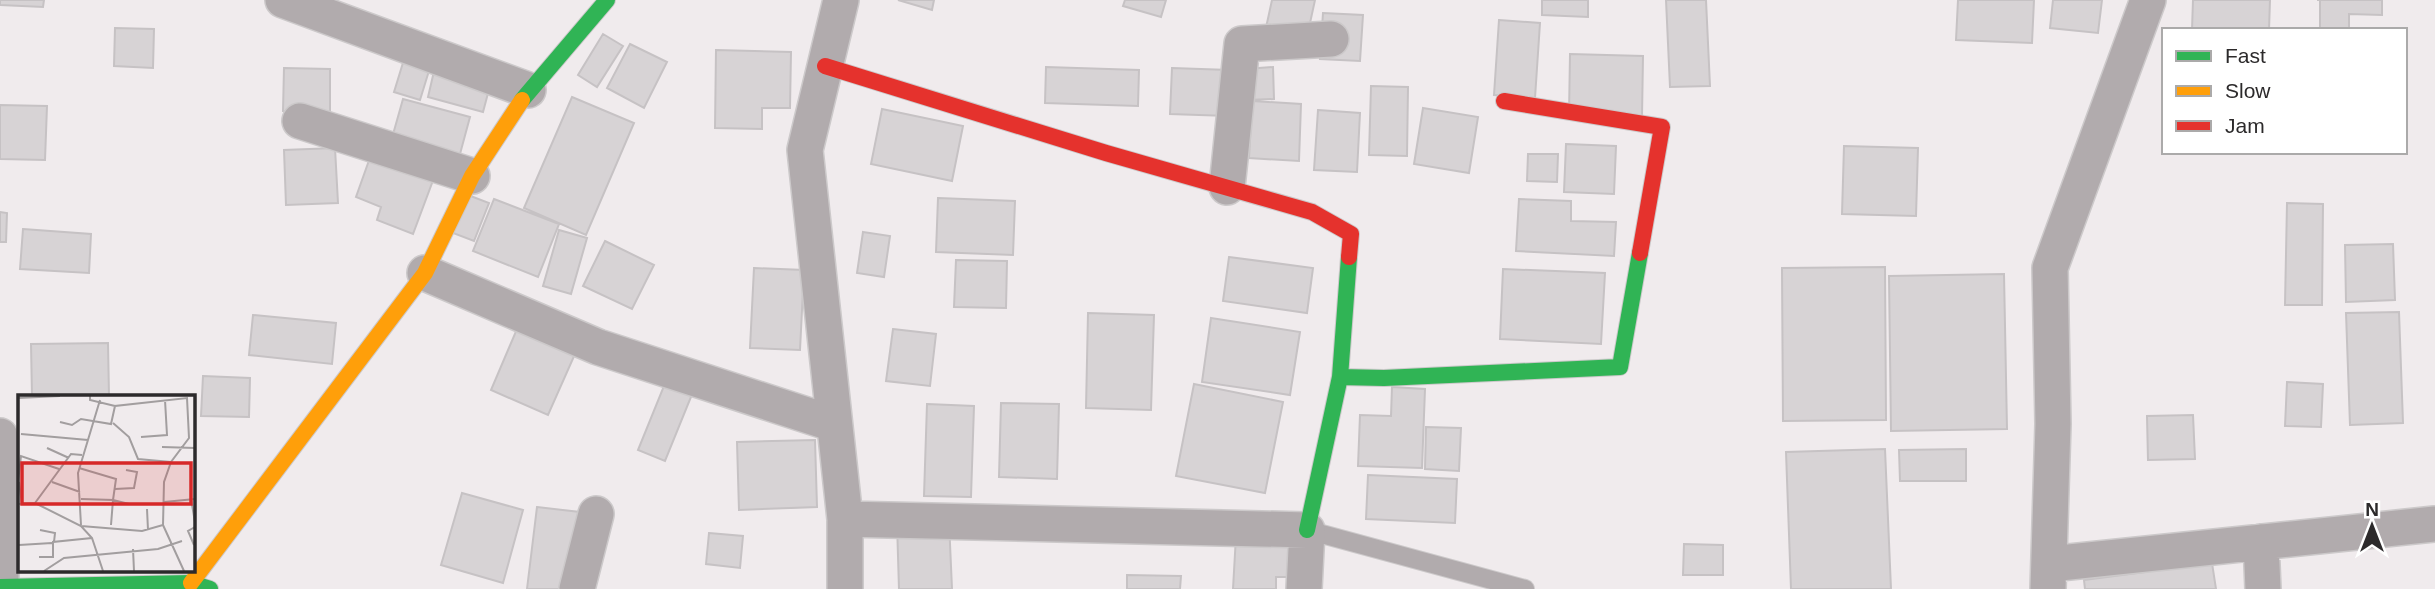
<svg xmlns="http://www.w3.org/2000/svg" width="2435" height="589" font-family="Arial,sans-serif">
  <style>
    .building { fill: #d7d3d5; stroke: #c6c2c4; stroke-width: 2 }
    .lines { fill: none; stroke-linecap: round; stroke-linejoin: round }
    .lane-casing { stroke: #ccc9ca; stroke-width: 20 }
    .street-casing { stroke: #ccc9ca; stroke-width: 38 }
    .fast-casing { stroke: #ccc9ca; stroke-width: 18 }
    .slow-casing { stroke: #ccc9ca; stroke-width: 18 }
    .jam-casing { stroke: #ccc9ca; stroke-width: 18 }
    .lane { stroke: #b1abad; stroke-width: 18 }
    .street { stroke: #b1abad; stroke-width: 35 }
    .fast { stroke: #30b455; stroke-width: 16 }
    .slow { stroke: #ff9f0a; stroke-width: 16 }
    .jam { stroke: #e5322d; stroke-width: 16 }
    .inset-road { fill: none; stroke: #a29e9f; stroke-width: 2 }
    .view { fill: #d62828; fill-opacity: 0.15; stroke: #d62828; stroke-width: 3.5 }
    .inset-edge { fill: none; stroke: #2c2a2b; stroke-width: 3.5 }
  </style>
  <rect width="100%" height="100%" fill="#f0ebed"/>
  <path class="building" d="M0,0H44L43,7L0,5Z
    M898,0H934L932,10Z
    M1125,0H1166L1161,17L1123,6Z
    M1272,0H1315L1305,46L1264,37Z
    M1542,0H1588V17L1542,15Z
    M1666,0H1706L1710,86L1670,87Z
    M1958,0H2034L2032,43L1956,40Z
    M2053,0H2102L2098,33L2050,28Z
    M2193,0H2270L2269,30H2192Z
    M2317,0H2382V15L2349,14V30H2320V0Z
    M1323,13L1363,15L1360,61L1320,59Z
    M1499,20L1540,23L1535,98L1494,95Z
    M115,28L154,29L153,68L114,66Z
    M603,34L623,46L597,87L578,75Z
    M630,44L667,62L644,108L607,88Z
    M716,50L791,52L790,108H762V129L715,128Z
    M406,53L432,61L420,100L394,92Z
    M1570,54L1643,56L1642,117L1569,115Z
    M435,67L491,82L483,112L428,97Z
    M1046,67L1139,70L1138,106L1045,103Z
    M1273,67L1274,99L1247,100L1246,69Z
    M284,68L330,69V112L283,111Z
    M1172,68L1229,70L1228,116L1170,114Z
    M1371,86L1408,87L1407,156L1369,155Z
    M2164,90V143H2162Z
    M572,97L634,123L586,235L524,208Z
    M403,99L470,117L457,165L390,145Z
    M1252,101L1301,104L1299,161L1249,158Z
    M0,105L47,106L45,160L0,159Z
    M1423,108L1478,117L1469,173L1414,164Z
    M882,109L963,126L952,181L871,164Z
    M1318,110L1360,113L1357,172L1314,170Z
    M1566,144L1616,146L1614,194L1564,192Z
    M1844,146L1918,148L1916,216L1842,214Z
    M335,148L338,203L286,205L284,150Z
    M372,152L435,175L413,234L377,220L381,207L356,197Z
    M1528,154H1558L1557,182L1527,181Z
    M468,195L489,203L474,241L453,233Z
    M938,198L1015,201L1013,255L936,252Z
    M494,199L559,224L538,277L473,251Z
    M1519,199L1571,201V221L1616,222L1614,256L1516,251Z
    M2287,203L2323,204L2322,305H2285Z
    M0,212L7,213L6,242H0Z
    M23,229L91,234L89,273L20,269Z
    M559,230L587,238L571,294L543,286Z
    M863,232L890,236L884,277L857,273Z
    M605,241L654,265L632,309L583,286Z
    M2393,244L2395,300L2346,302L2345,245Z
    M1229,257L1313,268L1307,313L1223,301Z
    M956,260L1007,261L1006,308L954,307Z
    M1885,267L1886,420L1783,421L1782,268Z
    M754,268L804,270L800,350L750,348Z
    M1503,269L1605,273L1601,344L1500,339Z
    M2004,274L2007,429L1891,431L1889,276Z
    M2399,312L2403,423L2350,425L2346,313Z
    M1088,313L1154,315L1151,410L1086,408Z
    M253,315L336,323L332,364L249,355Z
    M1211,318L1300,332L1290,395L1202,382Z
    M517,329L575,354L548,415L491,390Z
    M893,329L936,334L930,386L886,381Z
    M108,343L109,396H32L31,344Z
    M203,376L250,378L249,417L201,416Z
    M668,376L695,387L665,461L638,450Z
    M2287,382L2323,384L2321,427L2285,426Z
    M1194,384L1283,402L1265,493L1176,476Z
    M1392,387L1425,389L1422,468L1358,466L1360,415L1391,416Z
    M1001,403L1059,404L1057,479L999,477Z
    M927,404L974,406L971,497L924,496Z
    M2193,415L2195,459L2148,460L2147,416Z
    M1426,427L1461,428L1459,471L1425,469Z
    M815,440L817,507L739,510L737,442Z
    M1885,449L1891,589H1791L1786,452Z
    M1966,449V481H1900L1899,450Z
    M1368,475L1457,479L1455,523L1366,519Z
    M462,493L523,510L503,583L441,565Z
    M537,507L597,514L588,589H527Z
    M949,521L952,589H899L897,523Z
    M709,533L743,536L740,568L706,564Z
    M1236,536L1293,538L1291,577H1276V589H1233Z
    M1684,544L1723,545V575H1683Z
    M2143,547L2212,563L2216,589H2085L2084,580L2146,572Z
    M1127,575L1181,576L1180,589H1127Z"/>
  <g class="lines">
    <defs>
      <path id="lane" d="M1307,530L1525,589"/>
      <path id="street" d="M283,0L528,90
        M841,0L805,150L845,519V589
        M300,121L472,176
        M1227,187L1242,44L1331,39
        M425,273L598,347L834,424
        M0,436L1,587
        M845,519L1307,530L1304,589
        M2261,542L2263,589
        M2050,564L2435,524
        M577,589L596,514
        M2048,589L2053,424L2050,268L2148,0"/>
      <path id="fast" d="M522,100L607,0
        M1340,377L1384,378L1620,367L1640,253
        M1307,530L1340,377L1349,257
        M0,587L191,583L210,589"/>
      <path id="slow" d="M191,583L425,273L472,176L522,100"/>
      <path id="jam" d="M825,66L1106,153L1312,212L1351,234L1349,257
        M1504,101L1662,127L1640,253"/>
    </defs>
    <use href="#lane" class="lane-casing"/>
    <use href="#street" class="street-casing"/>
    <use href="#fast" class="fast-casing"/>
    <use href="#slow" class="slow-casing"/>
    <use href="#jam" class="jam-casing"/>
    <use href="#lane" class="lane"/>
    <use href="#street" class="street"/>
    <use href="#fast" class="fast"/>
    <use href="#slow" class="slow"/>
    <use href="#jam" class="jam"/>
  </g>
  <g transform="translate(18 395)">
    <rect width="177" height="177" fill="#f0ebed"/>
    <path class="inset-road" d="M72,1V5L97,11M0,3L42,1M42,27L54,30L63,24L93,29L97,11L169,3L171,43L153,67L146,87L145,130L124,136L63,131M95,28L111,42L120,64L153,67M3,39L70,45M123,42L149,40L147,5M144,52L177,53M29,53L51,63M61,73L98,84L95,105L111,109M0,87L3,61L41,74M1,87L4,109M34,87L62,97M97,94L116,93L119,77L108,75M63,104L95,105L93,130M173,104L177,127M146,107L177,104M17,108L53,59L64,60M0,109L17,108L63,131L74,143L85,176M129,114L130,135M63,130L60,78L82,5M145,130L166,176M22,135L37,138L36,147M1,150L34,148M176,150L170,136L177,132M115,154L116,176M21,162H35V147L74,143M26,176L46,163L140,154L164,146"/>
    <path class="view" d="M4,68H173V109H4Z"/>
    <rect width="177" height="177" class="inset-edge"/>
  </g>
  <rect x="2162" y="28" width="245" height="126" fill="#ffffff" stroke="#abaaaa" stroke-width="2"/>
  <rect x="2176" y="51" width="35" height="10" fill="#30b455" stroke="#abaaaa" stroke-width="2"/>
  <text x="2225" y="63" font-size="21" fill="#2c2a2b">Fast</text>
  <rect x="2176" y="86" width="35" height="10" fill="#ff9f0a" stroke="#abaaaa" stroke-width="2"/>
  <text x="2225" y="98" font-size="21" fill="#2c2a2b">Slow</text>
  <rect x="2176" y="121" width="35" height="10" fill="#e5322d" stroke="#abaaaa" stroke-width="2"/>
  <text x="2225" y="133" font-size="21" fill="#2c2a2b">Jam</text>
  <g transform="translate(2372 526)" stroke="#ffffff" stroke-width="5" paint-order="stroke">
  <path d="M0-5L12 26L0 18L-12 26Z" fill="#2c2a2b"/>
  <text y="-10" font-size="19" font-weight="bold" text-anchor="middle" fill="#2c2a2b">N</text>
  </g>
</svg>
